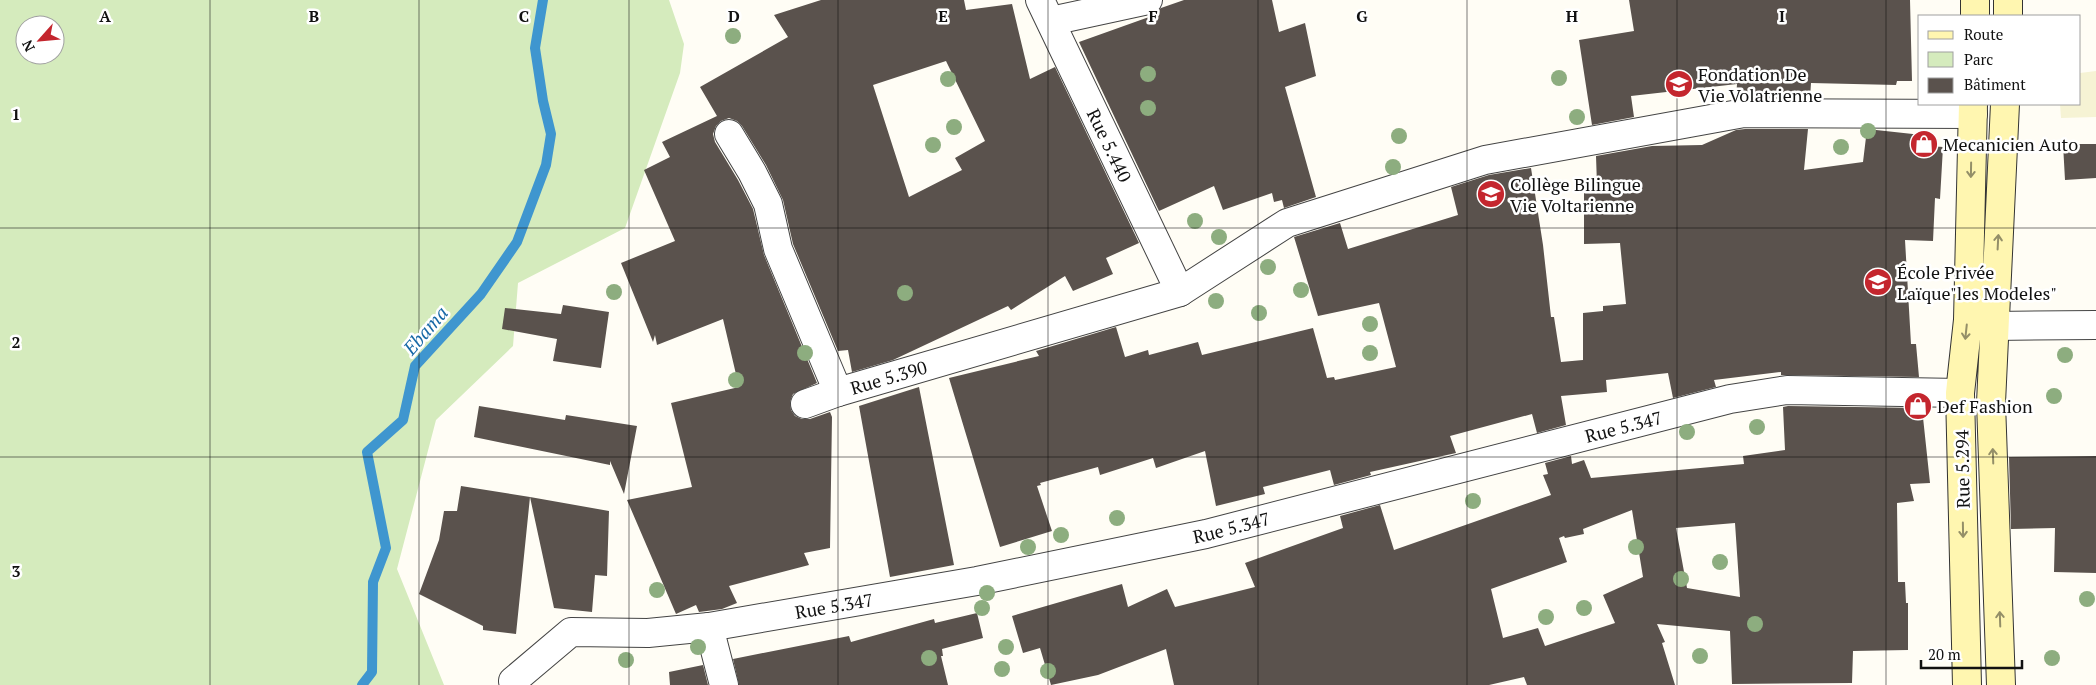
<svg xmlns="http://www.w3.org/2000/svg" width="2096" height="685" font-family="'PT Serif',serif">
  <style>
    .farmland { fill: #f6f3d4 }
    .green { fill: #d5ebbd; fill-rule: evenodd }
    .lines { fill: none; stroke-linecap: round; stroke-linejoin: round }
    .stream { stroke: #3f96cf; stroke-width: 10 }
    .building { fill: #5a524d; fill-rule: evenodd }
    .street-casing { stroke: #444; stroke-width: 30 }
    .secondary-casing { stroke: #333; stroke-width: 30 }
    .street { stroke: #fff; stroke-width: 28 }
    .secondary { stroke: #fff6b0; stroke-width: 28 }
    .tree { fill: #8dad7f }
    .oneway { stroke: #948f68 }
    .grid { fill: none; stroke: #111; stroke-width: 1; stroke-opacity: 0.55 }
    .labels { text-anchor: middle; dominant-baseline: central; stroke-width: 5; stroke-linejoin: round; paint-order: stroke }
    .poi-label { font-size: 18px; fill: #111; stroke: #fff; text-anchor: start }
    .street-label { font-size: 18px; fill: #111; stroke: #fff }
    .water-label { font-size: 19px; font-style: italic; fill: #1768a6; stroke: #fff }
    .grid-label { font-size: 16px; text-anchor: middle; font-weight: bold; fill: #111; stroke: #fff; stroke-width: 5; stroke-linejoin: round; paint-order: stroke }
  </style>
  <rect width="100%" height="100%" fill="#fffdf5"/>
  <path class="farmland" d="M2096,71V117L2061,118L2060,104H2080V73Z"/>
  <path class="green" d="M0,0H669L684,44L680,73L625,228L518,283L513,346L436,420L397,569L444,685H0ZM25,25H55V55H25Z"/>
  <g class="lines">
    <path class="stream" d="M362,685L372,672L373,582L386,548L367,452L403,420L415,366L481,294L517,242L546,165L551,134L543,101L535,48L543,0"/>
  </g>
  <path class="building" d="M821,0H964L966,10L1012,4L1030,79L1055,67L1139,243L1106,258L1113,274L1073,291L1065,276L1011,310L1008,306L893,360L852,372L848,350L838,351L793,244L783,200L766,165L742,126L737,121L729,118L721,121L716,126L713,134L715,142L738,180L753,209L764,255L817,383L793,394L790,402L791,410L795,416L802,419H810L830,412L832,417L830,548L804,553L809,565L729,586L737,603L722,609L699,612L696,605L676,614L627,500L692,487L671,403L739,387L723,319L657,345L655,335L653,342L621,263L675,241L644,170L670,157L662,142L717,116L700,87L788,37L774,15ZM946,61L985,141L955,158L962,170L909,197L873,85Z
    M1184,0H1272L1279,32L1305,23L1316,76L1285,87L1316,197L1284,208L1282,200L1274,202L1272,193L1223,210L1214,186L1159,211L1079,42L1149,17L1161,8Z
    M1629,0H1910L1912,81H1897L1896,85L1811,83L1810,98H1736L1737,84L1631,96L1634,117L1592,125L1579,40L1634,31Z
    M1745,129H1808L1804,170L1863,162L1867,129L1931,136L1930,146L1943,147L1940,199L1935,198L1933,241L1905,240L1911,344H1916L1919,377L1781,375V372L1714,380L1716,387L1673,398L1668,373L1606,380L1607,392L1561,396L1566,425L1537,433L1532,414L1450,436L1456,453L1370,472L1371,475L1334,485L1330,470L1263,487L1265,494L1216,506L1205,451L1156,468L1153,458L1100,475L1098,467L1040,483L1041,485L1037,486L1052,531L1000,547L949,378L1039,356L1036,351L1116,327L1125,357L1148,350L1149,355L1198,342L1202,355L1313,328L1327,378L1334,377L1335,380L1396,367L1379,303L1318,316L1294,237L1340,223L1348,249L1458,215L1451,187L1489,175L1531,168L1543,245L1551,317H1554L1561,362L1583,360V313L1603,311V306L1626,304L1620,243L1584,244V185H1597L1596,156L1652,146L1702,145L1736,130Z
    M2063,144H2096V178L2065,180Z
    M563,305L609,312L601,368L553,361L557,339L502,329L505,308L561,314Z
    M919,387L954,565L890,577L859,406Z
    M479,406L565,420L566,415L637,426L624,494L610,461V465L474,437Z
    M1788,406L1922,408L1930,483L1910,484L1914,501L1897,503L1898,582H1905L1906,603H1908V650L1853,651L1852,683L1732,684L1730,631L1657,624L1665,642L1662,643L1675,685H1527L1524,677L1489,685H1174L1166,649L1098,675L1051,685L1040,648L1023,653L1012,616L1122,584L1128,607L1167,589L1175,607L1255,587L1245,563L1343,528L1340,516L1380,505L1394,550L1551,495L1543,475L1548,474L1545,463L1571,456L1572,464L1584,460L1591,478L1744,464L1743,456L1785,450L1783,407ZM1632,510L1643,577L1603,595L1615,623L1545,646L1538,628L1503,638L1491,589L1567,562L1559,538L1564,536L1565,538L1584,534L1583,529ZM1735,523L1740,597L1687,588L1676,528Z
    M2096,456V573L2054,572L2055,528L2011,529L2009,457Z
    M461,486L530,497L516,634L483,630V626L419,594L439,540L444,511H457Z
    M530,497L609,511L607,576L595,575L592,612L554,608Z
    M977,613L983,638L942,649L943,656H941L948,685H739L733,659L849,636L851,642L934,619L935,623Z
    M703,665L708,685H670L669,672Z"/>
  <g class="lines">
    <defs>
      <g id="street">
        <path id="s1" d="M1040,0L1180,292"/>
        <path d="M1051,21L1148,0"/>
        <path id="s2" d="M729,134L752,172L768,204L778,249L838,392L1180,292L1287,223L1485,160L1744,113L1973,114"/>
        <path d="M1993,326L2096,325"/>
        <path d="M805,404L838,392"/>
        <path d="M709,627L724,685"/>
        <path id="s3" d="M513,681L571,632L648,633L709,627L977,581L1206,534L1730,399L1787,390L1960,393"/>
      </g>
      <path id="secondary" d="M1975,16V0
        M2008,16V0
        M1967,685L1960,393L1968,320L1973,104
        M2001,685L1991,403L2005,104"/>
    </defs>
    <use href="#street" class="street-casing"/>
    <use href="#secondary" class="secondary-casing"/>
    <use href="#street" class="street"/>
    <use href="#secondary" class="secondary"/>
  </g>
  <g class="tree">
    <circle cx="733" cy="36" r="8"/>
    <circle cx="1148" cy="74" r="8"/>
    <circle cx="1559" cy="78" r="8"/>
    <circle cx="948" cy="79" r="8"/>
    <circle cx="1148" cy="108" r="8"/>
    <circle cx="1577" cy="117" r="8"/>
    <circle cx="954" cy="127" r="8"/>
    <circle cx="1868" cy="131" r="8"/>
    <circle cx="1399" cy="136" r="8"/>
    <circle cx="933" cy="145" r="8"/>
    <circle cx="1841" cy="147" r="8"/>
    <circle cx="1393" cy="167" r="8"/>
    <circle cx="1195" cy="221" r="8"/>
    <circle cx="1219" cy="237" r="8"/>
    <circle cx="1268" cy="267" r="8"/>
    <circle cx="1301" cy="290" r="8"/>
    <circle cx="614" cy="292" r="8"/>
    <circle cx="905" cy="293" r="8"/>
    <circle cx="1216" cy="301" r="8"/>
    <circle cx="1259" cy="313" r="8"/>
    <circle cx="1370" cy="324" r="8"/>
    <circle cx="805" cy="353" r="8"/>
    <circle cx="1370" cy="353" r="8"/>
    <circle cx="2065" cy="355" r="8"/>
    <circle cx="736" cy="380" r="8"/>
    <circle cx="2054" cy="396" r="8"/>
    <circle cx="1757" cy="427" r="8"/>
    <circle cx="1687" cy="432" r="8"/>
    <circle cx="1473" cy="501" r="8"/>
    <circle cx="1117" cy="518" r="8"/>
    <circle cx="1061" cy="535" r="8"/>
    <circle cx="1028" cy="547" r="8"/>
    <circle cx="1636" cy="547" r="8"/>
    <circle cx="1720" cy="562" r="8"/>
    <circle cx="1681" cy="579" r="8"/>
    <circle cx="657" cy="590" r="8"/>
    <circle cx="987" cy="593" r="8"/>
    <circle cx="2087" cy="599" r="8"/>
    <circle cx="982" cy="608" r="8"/>
    <circle cx="1584" cy="608" r="8"/>
    <circle cx="1546" cy="617" r="8"/>
    <circle cx="1755" cy="624" r="8"/>
    <circle cx="698" cy="647" r="8"/>
    <circle cx="1006" cy="647" r="8"/>
    <circle cx="1700" cy="656" r="8"/>
    <circle cx="929" cy="658" r="8"/>
    <circle cx="2052" cy="658" r="8"/>
    <circle cx="626" cy="660" r="8"/>
    <circle cx="1002" cy="669" r="8"/>
    <circle cx="1048" cy="671" r="8"/>
  </g>
  <defs><path id="oneway-shaft" d="M-6 0H5M1.5-3L5.5 0L1.5 3" fill="none" stroke-width="1.6" stroke-linecap="round" stroke-linejoin="round" transform="scale(1.25)"/></defs>
  <g class="oneway">
    <use href="#oneway-shaft" transform="translate(1971 170) rotate(91)"/>
    <use href="#oneway-shaft" transform="translate(1998 242) rotate(-87)"/>
    <use href="#oneway-shaft" transform="translate(1966 332) rotate(96)"/>
    <use href="#oneway-shaft" transform="translate(1993 456) rotate(-92)"/>
    <use href="#oneway-shaft" transform="translate(1963 530) rotate(89)"/>
    <use href="#oneway-shaft" transform="translate(2000 619) rotate(-92)"/>
  </g>
  <path class="grid" d="M210,0V685M419,0V685M629,0V685M838,0V685M1048,0V685M1258,0V685M1467,0V685M1677,0V685M1886,0V685M0,228H2096M0,457H2096"/>
  <defs>
    <symbol id="school-disc" viewBox="-11 -11 22 22"><circle r="9.5" fill="#c4262e" stroke="#fff"/><path d="M0-5L7-2L0 1L-7-2ZM-4 1L0 2.5L4 1V4Q0 6-4 4Z" fill="#fff"/></symbol>
    <symbol id="shop-disc" viewBox="-11 -11 22 22"><circle r="9.5" fill="#c4262e" stroke="#fff"/><path d="M-5-2.5h2.3a2.7 3.5 0 0 1 5.4 0H5L5.5 6h-11ZM-1.5-2.5h3a1.5 2.3 0 0 0-3 0Z" fill="#fff"/></symbol>
  </defs>
  <g fill-rule="evenodd">
    <use href="#school-disc" x="1663" y="68" width="32" height="32"/>
    <use href="#shop-disc" x="1908" y="128" width="32" height="32"/>
    <use href="#school-disc" x="1475" y="178" width="32" height="32"/>
    <use href="#school-disc" x="1862" y="266" width="32" height="32"/>
    <use href="#shop-disc" x="1902" y="390" width="32" height="32"/>
  </g>
  <g class="labels">
    <g class="poi-label">
      <text x="1698" y="74">Fondation De<tspan x="1698" dy="21">Vie Volatrienne</tspan></text>
      <text x="1943" y="144">Mecanicien Auto</text>
      <text x="1510" y="184">Collège Bilingue<tspan x="1510" dy="21">Vie Voltarienne</tspan></text>
      <text x="1897" y="272">École Privée<tspan x="1897" dy="21">Laïque"les Modeles"</tspan></text>
      <text x="1937" y="406">Def Fashion</text>
    </g>
    <g class="street-label">
      <text stroke="none"><textPath href="#s1" startOffset="161">Rue 5.440</textPath></text>
      <text stroke="none"><textPath href="#s2" startOffset="334">Rue 5.390</textPath></text>
      <text stroke="none"><textPath href="#s3" startOffset="1151">Rue 5.347</textPath></text>
      <text transform="translate(1962 469) rotate(-91)">Rue 5.294</text>
      <text stroke="none"><textPath href="#s3" startOffset="746">Rue 5.347</textPath></text>
      <text stroke="none"><textPath href="#s3" startOffset="341">Rue 5.347</textPath></text>
    </g>
    <g class="water-label">
      <text transform="translate(425 330) rotate(-49)">Ebama</text>
    </g>
  </g>
  <g class="grid-label">
    <text x="105" y="22">A</text>
    <text x="314" y="22">B</text>
    <text x="524" y="22">C</text>
    <text x="734" y="22">D</text>
    <text x="943" y="22">E</text>
    <text x="1153" y="22">F</text>
    <text x="1362" y="22">G</text>
    <text x="1572" y="22">H</text>
    <text x="1782" y="22">I</text>
    <text x="16" y="120">1</text>
    <text x="16" y="348">2</text>
    <text x="16" y="577">3</text>
  </g>
  <rect x="1918" y="15" width="162" height="90" fill="#ffffff" stroke="#a0a0a0"/>
  <rect x="1928" y="31" width="25" height="8" fill="#fff6b0" stroke="#a0a0a0"/>
  <text x="1964" y="40" font-size="15" fill="#111111">Route</text>
  <rect x="1928" y="52" width="25" height="15" fill="#d5ebbd" stroke="#a0a0a0"/>
  <text x="1964" y="65" font-size="15" fill="#111111">Parc</text>
  <rect x="1928" y="78" width="25" height="15" fill="#5a524d" stroke="#a0a0a0"/>
  <text x="1964" y="90" font-size="15" fill="#111111">Bâtiment</text>
  <g transform="translate(40 40) rotate(243)"><circle r="24" fill="#ffffff" stroke="#a0a0a0"/>
  <path d="M0-4L9 19L0 12L-9 19Z" fill="#c4262e"/>
  <text y="-8" font-size="14" font-weight="bold" text-anchor="middle" fill="#111111">N</text>
  </g>
  <path d="M1921 660v8h101v-8" fill="none" stroke="#111111" stroke-width="2.5"/>
  <text x="1928" y="660" font-size="15" fill="#111111" stroke="#ffffff" stroke-width="4" paint-order="stroke">20 m</text>
</svg>
